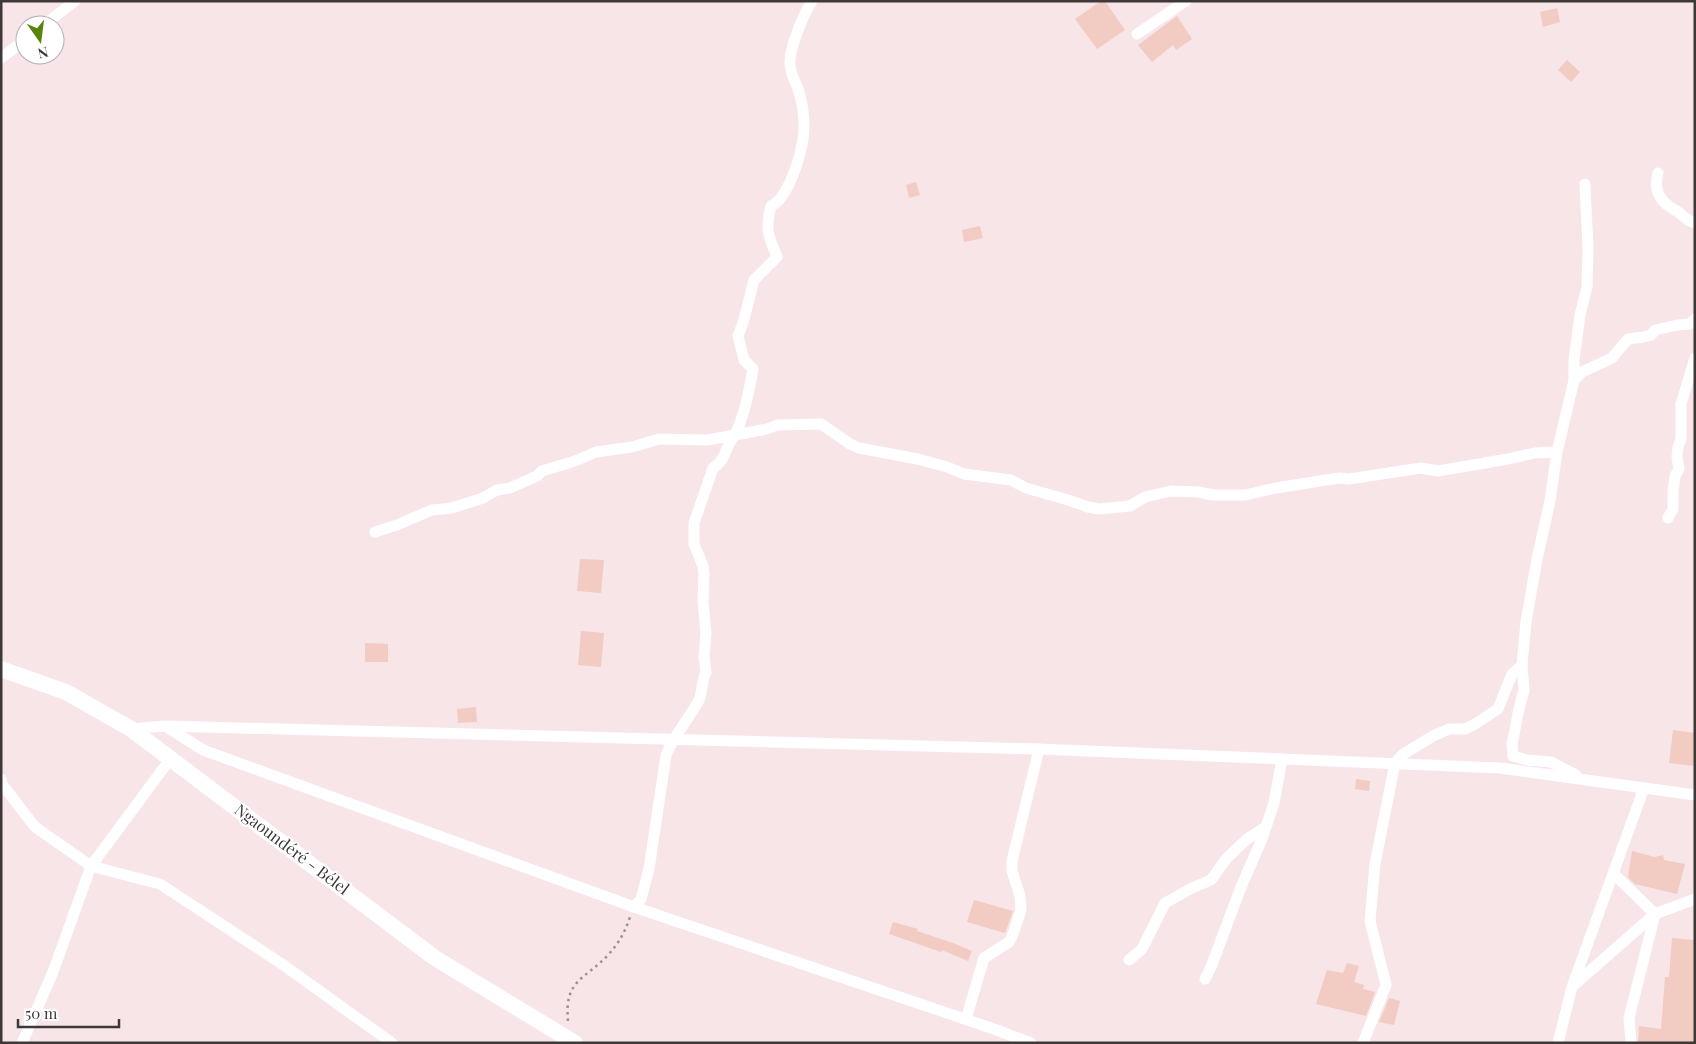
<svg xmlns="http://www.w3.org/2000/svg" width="1696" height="1044" font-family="'Playfair Display',serif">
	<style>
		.building { fill: #f2cbc3 }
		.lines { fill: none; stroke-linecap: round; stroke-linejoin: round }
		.path { stroke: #9d9092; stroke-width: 2.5; stroke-dasharray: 2.5 4; stroke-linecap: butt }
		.minor { stroke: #fff; stroke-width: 11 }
		.secondary { stroke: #fff; stroke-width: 16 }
		.labels { text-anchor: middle; stroke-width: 4.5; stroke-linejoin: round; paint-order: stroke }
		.street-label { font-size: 16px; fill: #3f3839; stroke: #fff }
	</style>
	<rect width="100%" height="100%" fill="#f7e5e8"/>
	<g class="building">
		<path d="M 1101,1 L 1105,1 L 1125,30 L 1097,49 L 1075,19 Z"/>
		<path d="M 1557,8 L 1560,22 L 1543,27 L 1540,12 Z"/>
		<path d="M 1177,16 L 1192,39 L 1176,50 L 1173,45 L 1152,62 L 1138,45 Z"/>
		<path d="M 1567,60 L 1580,72 L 1571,82 L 1558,70 Z"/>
		<path d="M 916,182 L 920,195 L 909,198 L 906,185 Z"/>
		<path d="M 980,226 L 983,238 L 964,242 L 962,230 Z"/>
		<path d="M 580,559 L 604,560 L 601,593 L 577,591 Z"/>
		<path d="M 581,631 L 604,633 L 601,667 L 578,665 Z"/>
		<path d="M 365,643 L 388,644 L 388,662 L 365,662 Z"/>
		<path d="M 476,707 L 477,722 L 458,723 L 457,709 Z"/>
		<path d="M 1673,730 L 1695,733 L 1695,766 L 1669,763 Z"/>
		<path d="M 1356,779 L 1370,781 L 1369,791 L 1355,789 Z"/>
		<path d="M 1632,851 L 1655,857 L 1663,855 L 1664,860 L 1685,864 L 1677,894 L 1635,884 L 1628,877 Z"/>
		<path d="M 974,900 L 1013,911 L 1005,933 L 967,922 Z"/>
		<path d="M 893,922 L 918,929 L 917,931 L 953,943 L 972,951 L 968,961 L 942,950 L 941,952 L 889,934 Z"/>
		<path d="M 1672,938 L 1695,940 L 1695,1043 L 1638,1043 L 1639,1026 L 1661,1029 L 1665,977 L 1669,977 Z"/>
		<path d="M 1347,963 L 1359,966 L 1354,982 L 1364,985 L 1363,989 L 1375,992 L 1366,1016 L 1316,1004 L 1327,970 L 1343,973 Z"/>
		<path d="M 1389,998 L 1400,1001 L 1394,1025 L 1379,1022 Z"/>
	</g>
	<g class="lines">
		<path class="path" d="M 568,1021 C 564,979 585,980 608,955 C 619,943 625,932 630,917"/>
		<g class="minor">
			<path d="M 44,25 L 75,1"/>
			<path d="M 1137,34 L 1186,1"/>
			<path d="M 1,58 L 25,40"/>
			<path d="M 1658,173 C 1653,190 1660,202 1675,210 C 1683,214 1684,220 1695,223"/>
			<path d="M 1574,380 L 1582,372 L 1612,358 L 1628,339 L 1644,337 L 1651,335 L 1655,330 L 1678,325 L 1690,324 L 1695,319"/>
			<path d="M 1557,452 L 1550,501 L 1537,559 L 1526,622 L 1522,665 L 1524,690 L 1519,709 L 1512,744 L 1513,756 L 1527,760 L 1551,762 L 1576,775"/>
			<path d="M 1668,518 L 1673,509 L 1673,491 L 1675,476 L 1679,469 L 1677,457 L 1678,447 L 1681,439 L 1681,404 L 1695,358"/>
			<path d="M 375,532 L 397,525 L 432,510 L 452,508 L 483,498 L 497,490 L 510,488 L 537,476 L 542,471 L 575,461 L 596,452 L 632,447 L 659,439 L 707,440 L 735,435 C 745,413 749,392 753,369 L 744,360 L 738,336 L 743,323 L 754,280 L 777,257 C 768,235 765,229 771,206 C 774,204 778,202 780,199 C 793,182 804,148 804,126 C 804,116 802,102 799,92 C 796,82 790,74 790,63 C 789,49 804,13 812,1"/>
			<path d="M 167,727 L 203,750 L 634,907 L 994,1029 L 1031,1043"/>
			<path d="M 131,729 L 165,726 L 1039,749 L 1500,768 L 1695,795"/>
			<path d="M 1,779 L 2,784 L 35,827 L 91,866 L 160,884 L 282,964 L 392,1043"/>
			<path d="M 1613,873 L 1655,914 L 1629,1018 L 1631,1043"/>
			<path d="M 634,907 L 641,899 L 649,869 L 666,755 C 674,735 689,719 699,700 C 703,691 701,681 706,673 L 704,656 L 706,634 L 703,601 L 704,574 L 703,566 L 694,544 L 694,523 L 713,468 C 727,460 724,447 735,435 L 767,429 L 777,425 L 821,424 L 850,444 L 859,448 L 918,459 L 947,467 L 964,474 L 1011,480 L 1026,488 L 1068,500 L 1088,507 L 1099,509 L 1130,506 L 1145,497 L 1171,491 L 1199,492 L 1213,495 L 1245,495 L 1276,488 L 1339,478 L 1349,479 L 1421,468 L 1438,471 L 1508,459 L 1535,453 L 1557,452 L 1574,380 L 1574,360 L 1580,315 L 1587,287 L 1588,249 L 1585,184"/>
			<path d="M 1129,960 L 1142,949 L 1165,903 L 1192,888 L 1211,880 L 1226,859 L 1247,839 L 1266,827"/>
			<path d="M 1205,979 L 1211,967 L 1241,887 L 1262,839 L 1274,803 L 1282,759"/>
			<path d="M 1574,985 L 1655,914 L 1695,899"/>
			<path d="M 966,1019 L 984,958 L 1009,942 L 1012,937 L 1021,910 L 1020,896 L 1012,871 L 1012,861 L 1039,749"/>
			<path d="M 22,1043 L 53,972 L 91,866 L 171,758"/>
			<path d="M 1363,1043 L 1386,985 L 1370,921 L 1375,864 L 1395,763 L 1402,755 L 1433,736 L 1449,729 L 1465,729 L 1475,724 L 1498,709 L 1512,674 L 1522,665"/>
			<path d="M 1558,1043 L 1572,987 L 1644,788"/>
		</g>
		<path class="secondary" d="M 1,669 L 66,692 L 131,729 L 435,958 L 575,1043"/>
	</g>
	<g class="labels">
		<g class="street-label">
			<text transform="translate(292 849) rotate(37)" y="6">Ngaoundéré - Bélel</text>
		</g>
	</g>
	<rect width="1696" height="1044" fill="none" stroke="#3f3839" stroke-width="5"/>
	<g transform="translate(40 40) rotate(166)"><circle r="24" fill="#ffffff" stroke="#b2afb0"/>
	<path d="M0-4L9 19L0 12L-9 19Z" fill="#5a8309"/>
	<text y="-8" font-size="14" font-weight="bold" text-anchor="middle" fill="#3f3839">N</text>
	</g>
	<path d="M18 1019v8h101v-8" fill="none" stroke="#3f3839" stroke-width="2.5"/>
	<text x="25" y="1019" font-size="15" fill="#3f3839" stroke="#ffffff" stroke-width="4" paint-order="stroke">50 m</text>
</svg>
